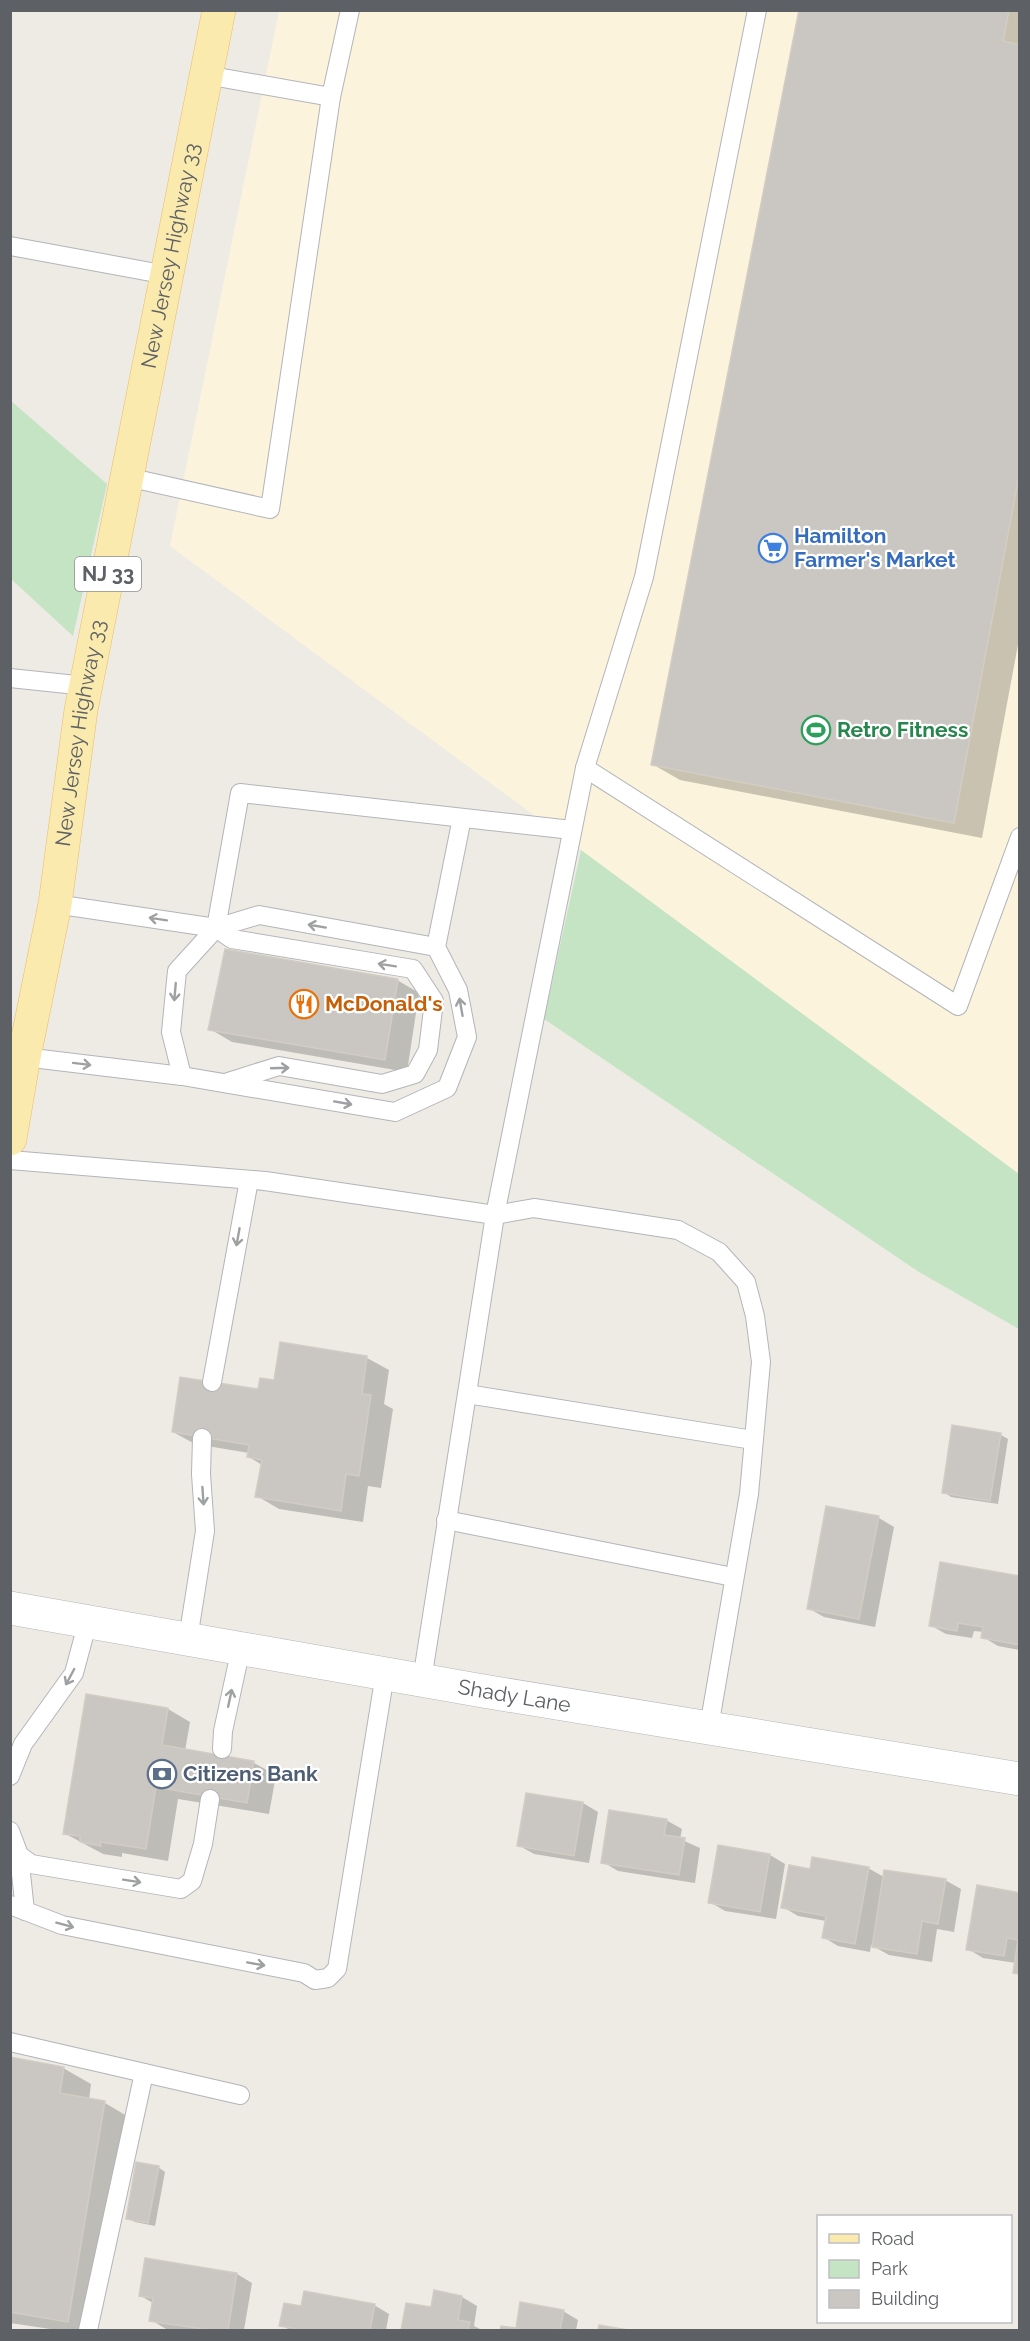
<svg xmlns="http://www.w3.org/2000/svg" width="1030" height="2341" font-family="Raleway,sans-serif">
	<style>
		.commercial { fill: #fcf3dc }
		.green { fill: #c4e4c3 }
		.shadow { fill: #0003 }
		.building { fill: #cac6c2; stroke: #d2cdc3; stroke-width: 1.5 }
		.lines { fill: none; stroke-linecap: round; stroke-linejoin: round }
		.service-casing { stroke: #b2b5b9; stroke-width: 20 }
		.minor-casing { stroke: #b2b5b9; stroke-width: 34 }
		.primary-casing { stroke: #e9bc63; stroke-width: 34 }
		.service { stroke: #fff; stroke-width: 18 }
		.minor { stroke: #fff; stroke-width: 33 }
		.primary { stroke: #faeaae; stroke-width: 33 }
		.oneway { stroke: #9ea0a2 }
		.labels { text-anchor: middle; stroke-width: 4.5; stroke-linejoin: round; paint-order: stroke }
		.shield { fill: #fff; stroke: #8e9092; stroke-width: 1.5 }
		.shield-label { font-size: 20px; font-weight: bold; fill: #5d6064 }
		.street-label { font-size: 21px; fill: #5d6064; stroke: #fff }
		.shop-label { font-size: 21px; font-weight: bold; fill: #366cbe; stroke: #fff; text-anchor: start }
		.leisure-label { font-size: 21px; font-weight: bold; fill: #27864d; stroke: #fff; text-anchor: start }
		.food-label { font-size: 21px; font-weight: bold; fill: #c56008; stroke: #fff; text-anchor: start }
		.service-label { font-size: 21px; font-weight: bold; fill: #4e5e75; stroke: #fff; text-anchor: start }
	</style>
	<rect width="100%" height="100%" fill="#eeebe5"/>
	<path class="commercial" d="M 279,11 L 1019,11 L 1019,1174 L 170,546 Z"/>
	<g class="green">
		<path d="M 11,401 L 107,484 L 73,636 L 11,579 Z"/>
		<path d="M 581,850 L 1019,1174 L 1019,1329 L 919,1272 L 544,1019 Z"/>
	</g>
	<g class="shadow">
		<path d="M 800,10 L 1020,10 L 1020,634 L 982,838 L 680,780 L 652,764 Z"/>
		<path d="M 397,980 L 419,993 L 407,1072 L 232,1042 L 210,1029 Z"/>
		<path d="M 281,1343 L 367,1358 L 389,1370 L 384,1404 L 393,1409 L 381,1488 L 368,1486 L 363,1522 L 279,1509 L 257,1496 L 262,1465 L 249,1457 L 249,1453 L 195,1444 L 173,1432 L 275,1382 Z"/>
		<path d="M 954,1427 L 1001,1435 L 1008,1439 L 998,1504 L 951,1497 L 944,1492 Z"/>
		<path d="M 879,1518 L 894,1527 L 875,1627 L 824,1617 L 808,1608 Z"/>
		<path d="M 1020,1578 L 1020,1650 L 998,1646 L 983,1637 L 984,1632 L 974,1631 L 972,1638 L 946,1634 L 930,1625 Z"/>
		<path d="M 168,1709 L 190,1722 L 185,1751 L 254,1763 L 276,1775 L 269,1814 L 178,1799 L 168,1861 L 122,1853 L 122,1857 L 103,1854 L 64,1833 Z"/>
		<path d="M 583,1803 L 598,1812 L 589,1863 L 534,1854 L 518,1845 Z"/>
		<path d="M 666,1820 L 682,1829 L 680,1839 L 700,1848 L 695,1883 L 618,1871 L 603,1862 Z"/>
		<path d="M 770,1855 L 785,1864 L 776,1919 L 725,1911 L 710,1902 Z"/>
		<path d="M 868,1868 L 884,1877 L 945,1880 L 961,1889 L 954,1932 L 937,1929 L 932,1962 L 889,1955 L 871,1945 L 870,1952 L 838,1946 L 823,1937 L 826,1921 L 798,1916 L 783,1907 L 812,1871 Z"/>
		<path d="M 1020,1894 L 1020,1975 L 1015,1972 L 1016,1963 L 983,1958 L 968,1949 Z"/>
		<path d="M 10,2059 L 63,2068 L 91,2084 L 89,2100 L 105,2103 L 132,2119 L 97,2330 L 57,2330 L 10,2323 Z"/>
		<path d="M 158,2167 L 165,2172 L 155,2226 L 135,2222 L 127,2218 Z"/>
		<path d="M 237,2274 L 252,2283 L 244,2330 L 166,2329 L 151,2320 L 153,2303 L 141,2296 Z"/>
		<path d="M 435,2292 L 462,2297 L 477,2306 L 474,2326 L 482,2330 L 402,2330 L 407,2305 L 432,2309 Z"/>
		<path d="M 521,2304 L 563,2311 L 578,2320 L 576,2330 L 502,2330 L 502,2328 L 517,2330 Z"/>
		<path d="M 374,2305 L 389,2314 L 386,2330 L 290,2330 L 281,2325 L 303,2308 Z"/>
	</g>
	<g class="building">
		<path d="M 799,10 L 1009,10 L 1003,41 L 1020,45 L 1020,470 L 954,823 L 651,765 Z"/>
		<path d="M 225,949 L 398,979 L 385,1060 L 208,1030 Z"/>
		<path d="M 280,1342 L 367,1356 L 362,1394 L 371,1395 L 359,1476 L 346,1474 L 341,1511 L 255,1497 L 262,1460 L 247,1457 L 249,1445 L 172,1432 L 180,1377 L 258,1389 L 260,1378 L 274,1380 Z"/>
		<path d="M 952,1425 L 1001,1433 L 990,1501 L 942,1493 Z"/>
		<path d="M 826,1506 L 879,1516 L 859,1619 L 807,1609 Z"/>
		<path d="M 940,1562 L 1020,1576 L 1020,1645 L 981,1638 L 983,1627 L 958,1623 L 957,1631 L 929,1626 Z"/>
		<path d="M 86,1694 L 168,1708 L 162,1745 L 254,1761 L 247,1803 L 156,1787 L 146,1849 L 100,1842 L 101,1846 L 80,1842 L 80,1836 L 63,1834 Z"/>
		<path d="M 526,1793 L 583,1802 L 574,1856 L 517,1846 Z"/>
		<path d="M 609,1810 L 667,1819 L 664,1835 L 685,1838 L 679,1875 L 601,1863 Z"/>
		<path d="M 718,1845 L 770,1854 L 760,1912 L 708,1903 Z"/>
		<path d="M 812,1857 L 869,1867 L 855,1944 L 822,1938 L 826,1916 L 781,1908 L 789,1865 L 810,1869 Z"/>
		<path d="M 884,1870 L 946,1879 L 938,1924 L 922,1921 L 917,1954 L 872,1947 Z"/>
		<path d="M 977,1885 L 1020,1893 L 1020,1974 L 1013,1973 L 1018,1940 L 1007,1938 L 1004,1956 L 966,1950 Z"/>
		<path d="M 10,2057 L 64,2067 L 60,2093 L 105,2101 L 68,2322 L 10,2312 Z"/>
		<path d="M 136,2162 L 159,2166 L 148,2223 L 126,2219 Z"/>
		<path d="M 145,2258 L 237,2273 L 228,2330 L 210,2330 L 149,2321 L 153,2298 L 139,2296 Z"/>
		<path d="M 434,2290 L 462,2296 L 458,2320 L 470,2322 L 468,2330 L 401,2330 L 406,2303 L 431,2307 Z"/>
		<path d="M 304,2291 L 375,2304 L 370,2330 L 292,2330 L 293,2328 L 279,2326 L 284,2303 L 301,2306 Z"/>
		<path d="M 520,2302 L 564,2310 L 560,2330 L 500,2330 L 501,2326 L 516,2328 Z"/>
		<path d="M 599,2325 L 628,2330 L 598,2330 Z"/>
	</g>
	<g class="lines">
		<g class="service-casing">
			<g id="service">
				<path d="M 206,75 L 331,97"/>
				<path d="M 10,246 L 167,275"/>
				<path d="M 127,477 L 270,509 L 331,97 L 350,10"/>
				<path d="M 10,678 L 86,686"/>
				<path d="M 585,768 L 958,1006 L 1020,837"/>
				<path d="M 55,904 L 216,928 L 259,915 L 436,947"/>
				<path d="M 216,928 L 232,939 L 413,969 L 434,1001 L 428,1050 L 415,1074 L 382,1084 L 279,1066 L 228,1082"/>
				<path d="M 24,1057 L 182,1076 L 395,1112 L 447,1088 L 467,1037 L 458,990 L 436,947 L 462,818"/>
				<path d="M 182,1076 L 171,1032 L 177,971 L 216,928 L 240,793 L 572,830"/>
				<path d="M 10,1160 L 265,1181 L 495,1215 L 422,1680"/>
				<path d="M 212,1382 L 249,1180"/>
				<path d="M 467,1394 L 753,1440"/>
				<path d="M 446,1520 L 733,1577"/>
				<path d="M 188,1639 L 205,1531 L 201,1474 L 202,1438"/>
				<path d="M 709,1727 L 749,1494 L 761,1362 L 755,1316 L 746,1282 L 719,1252 L 678,1230 L 534,1208 L 495,1215 L 585,768 L 644,577 L 757,10"/>
				<path d="M 222,1749 L 223,1731 L 241,1648"/>
				<path d="M 10,1776 L 23,1744 L 74,1673 L 88,1621"/>
				<path d="M 10,1831 L 19,1855 L 31,1864 L 181,1889 L 192,1881 L 203,1844 L 210,1799"/>
				<path d="M 19,1855 L 25,1911"/>
				<path d="M 10,1905 L 62,1925 L 304,1973 L 315,1980 L 328,1978 L 337,1969 L 385,1674"/>
				<path d="M 10,2042 L 240,2095"/>
				<path d="M 88,2330 L 144,2073"/>
			</g>
		</g>
		<g class="minor-casing">
			<g id="minor">
				<path id="s1" d="M 10,1608 L 483,1691 L 1020,1779"/>
			</g>
		</g>
		<g class="primary-casing">
			<g id="primary">
				<path id="s2" d="M 10,1139 L 24,1057 L 55,904 L 81,710 L 219,10"/>
			</g>
		</g>
		<use href="#service" class="service"/>
		<use href="#minor" class="minor"/>
		<use href="#primary" class="primary"/>
	</g>
	<defs><path id="oneway-shaft" d="M-6 0H5M1.5-3L5.5 0L1.5 3" fill="none" stroke-width="1.6" stroke-linecap="round" stroke-linejoin="round" transform="scale(1.5)"/></defs>
	<g class="oneway">
		<use href="#oneway-shaft" transform="translate(158 919) rotate(-171)"/>
		<use href="#oneway-shaft" transform="translate(317 926) rotate(-170)"/>
		<use href="#oneway-shaft" transform="translate(387 965) rotate(-171)"/>
		<use href="#oneway-shaft" transform="translate(175 992) rotate(95)"/>
		<use href="#oneway-shaft" transform="translate(461 1007) rotate(-100)"/>
		<use href="#oneway-shaft" transform="translate(82 1064) rotate(7)"/>
		<use href="#oneway-shaft" transform="translate(280 1068) rotate(-2)"/>
		<use href="#oneway-shaft" transform="translate(343 1103) rotate(10)"/>
		<use href="#oneway-shaft" transform="translate(238 1237) rotate(100)"/>
		<use href="#oneway-shaft" transform="translate(203 1496) rotate(86)"/>
		<use href="#oneway-shaft" transform="translate(70 1677) rotate(118)"/>
		<use href="#oneway-shaft" transform="translate(230 1698) rotate(-78)"/>
		<use href="#oneway-shaft" transform="translate(132 1881) rotate(9)"/>
		<use href="#oneway-shaft" transform="translate(65 1925) rotate(15)"/>
		<use href="#oneway-shaft" transform="translate(256 1964) rotate(10)"/>
	</g>
	<defs>
		<g id="supermarket-ring" transform="scale(1.5)"><circle r="9.5" fill="#fff" stroke="#3f7fe0" stroke-width="1.5"/><path d="M-6-5.5h2.5l.6 2H6L4.5 2H-2.5L-4.4-4H-6ZM-1.5 3.2a1.3 1.3 0 1 0 .1 0ZM3 3.2a1.3 1.3 0 1 0 .1 0Z" fill="#3f7fe0"/></g>
		<g id="stadium-ring" transform="scale(1.5)"><circle r="9.5" fill="#fff" stroke="#2e9e5b" stroke-width="1.5"/><path d="M0-5a6.5 5 0 1 0 0 10a6.5 5 0 1 0 0-10ZM-3.5-1.8h7v3.6h-7Z" fill="#2e9e5b"/></g>
		<g id="restaurant-ring" transform="scale(1.5)"><circle r="9.5" fill="#fff" stroke="#e8710a" stroke-width="1.5"/><path d="M-5-6h1v4h1v-4h1v4h1v-4h1v5L-1.5 .5V6h-2V.5L-5-1ZM5-6V6H3V1.5H1.5Q1.5-4 5-6Z" fill="#e8710a"/></g>
		<g id="bank-ring" transform="scale(1.5)"><circle r="9.5" fill="#fff" stroke="#5c6f8a" stroke-width="1.5"/><path d="M-6-4H6V4H-6ZM0-2.3a2.3 2.3 0 1 0 0 4.6a2.3 2.3 0 1 0 0-4.6Z" fill="#5c6f8a"/></g>
	</defs>
	<g fill-rule="evenodd">
		<use href="#supermarket-ring" x="773" y="548"/>
		<use href="#stadium-ring" x="816" y="730"/>
		<use href="#restaurant-ring" x="304" y="1004"/>
		<use href="#bank-ring" x="162" y="1774"/>
	</g>
	<g class="labels">
		<rect class="shield" x="75" y="557" width="66" height="34" rx="4.5"/>
		<g class="shield-label">
			<text x="108" y="581">NJ 33</text>
		</g>
		<g class="street-label">
			<text dy="7" stroke="none"><textPath href="#s2" startOffset="898">New Jersey Highway 33</textPath></text>
			<text dy="7" stroke="none"><textPath href="#s2" startOffset="412">New Jersey Highway 33</textPath></text>
			<text dy="7" stroke="none"><textPath href="#s1" startOffset="512">Shady Lane</textPath></text>
		</g>
		<g class="shop-label">
			<text x="794" y="543">Hamilton<tspan x="794" dy="24">Farmer's Market</tspan></text>
		</g>
		<g class="leisure-label">
			<text x="837" y="737">Retro Fitness</text>
		</g>
		<g class="food-label">
			<text x="325" y="1011">McDonald's</text>
		</g>
		<g class="service-label">
			<text x="183" y="1781">Citizens Bank</text>
		</g>
	</g>
	<rect width="1030" height="2341" fill="none" stroke="#5d6064" stroke-width="24"/>
	<rect x="817" y="2215" width="195" height="108" fill="#ffffff" stroke="#bebfc1" stroke-width="1.5"/>
	<rect x="829" y="2234" width="30" height="9" fill="#faeaae" stroke="#bebfc1" stroke-width="1.5"/>
	<text x="871" y="2245" font-size="18" fill="#5d6064">Road</text>
	<rect x="829" y="2260" width="30" height="18" fill="#c4e4c3" stroke="#bebfc1" stroke-width="1.5"/>
	<text x="871" y="2275" font-size="18" fill="#5d6064">Park</text>
	<rect x="829" y="2290" width="30" height="18" fill="#cac6c2" stroke="#bebfc1" stroke-width="1.5"/>
	<text x="871" y="2305" font-size="18" fill="#5d6064">Building</text>
</svg>
